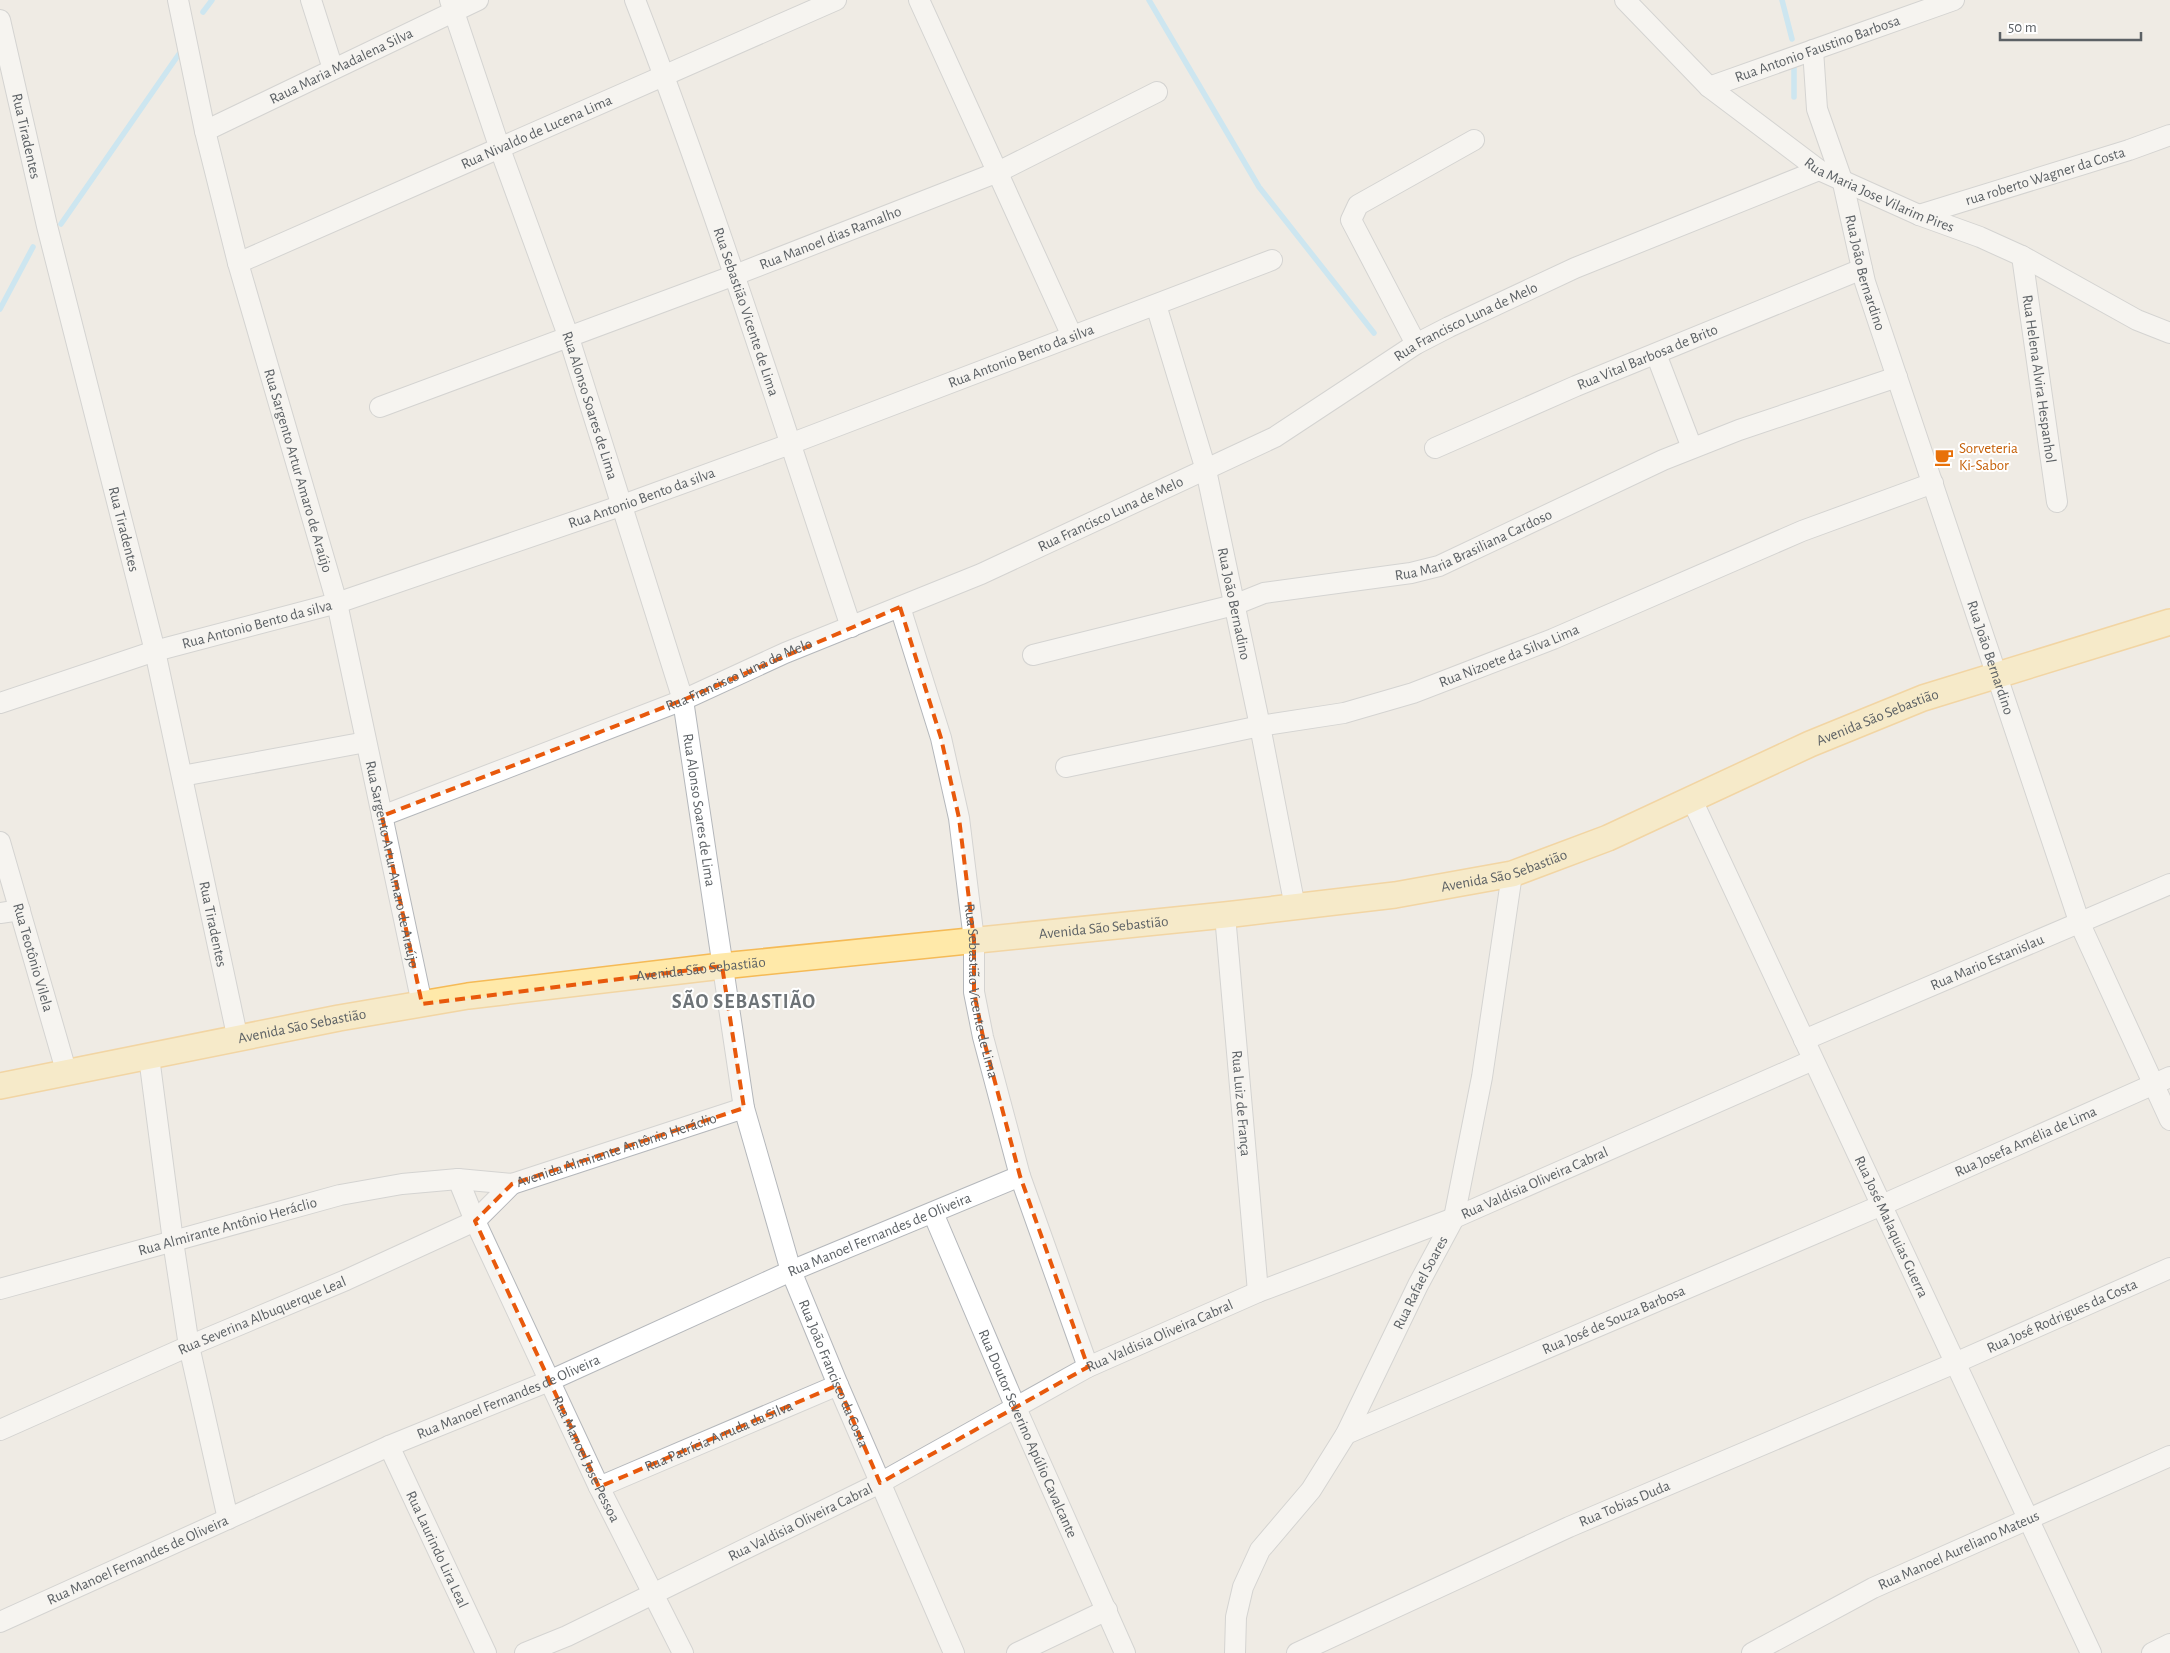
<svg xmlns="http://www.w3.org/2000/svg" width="2170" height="1653" font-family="'Alegreya Sans',sans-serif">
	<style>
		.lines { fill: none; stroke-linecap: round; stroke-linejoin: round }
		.stream { stroke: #a4e0ff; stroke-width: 5.5 }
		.minor-casing { stroke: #b4b7bb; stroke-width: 22 }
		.major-casing { stroke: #f5ba56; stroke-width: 28 }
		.minor { stroke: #fff; stroke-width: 20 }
		.major { stroke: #ffe9a9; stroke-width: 25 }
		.marked { fill: none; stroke: #e8590c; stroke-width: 4; stroke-dasharray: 10 6; stroke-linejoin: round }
		.labels { text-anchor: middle; stroke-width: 4; stroke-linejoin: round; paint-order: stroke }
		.street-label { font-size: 15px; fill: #5c6165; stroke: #fff }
		.food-label { font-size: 15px; fill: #c56008; stroke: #fff; text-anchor: start }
		.district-label { font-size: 20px; font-weight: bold; letter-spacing: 1px; fill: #6d7377; stroke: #fff }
	</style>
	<rect width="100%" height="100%" fill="#efebe4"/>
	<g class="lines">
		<g class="stream">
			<path d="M 1149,0 L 1259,187 L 1374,333"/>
			<path d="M 1782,0 L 1792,39"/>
			<path d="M 203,12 L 212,0"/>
			<path d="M 1794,62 L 1794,97"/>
			<path d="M 61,224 L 179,54"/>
			<path d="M 0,309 L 33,247"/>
		</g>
		<g class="minor-casing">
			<g id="minor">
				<path id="s1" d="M 178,0 L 205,131 L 238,263 L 337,603 L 422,1004"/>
				<path d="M 311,0 L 333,69"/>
				<path id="s2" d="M 450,0 L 500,149 L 569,338 L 683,700 L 744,1108 L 791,1271 L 838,1385 L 954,1653"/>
				<path id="s3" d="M 635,0 C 715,206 781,417 851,627"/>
				<path d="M 919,0 L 1072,336"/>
				<path id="s4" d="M 1625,0 L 1709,87 L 1819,170 L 1919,215 L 1980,237 L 2022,256 L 2137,320 L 2170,333"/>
				<path id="s5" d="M 0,20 L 47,226 L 155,651 L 238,1040"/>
				<path id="s6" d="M 1813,50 L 1817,109 L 1843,183 L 1865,282 L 2080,924 L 2170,1120"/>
				<path id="s7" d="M 1709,87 L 1954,0"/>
				<path id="s8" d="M 205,131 L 478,0"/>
				<path id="s9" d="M 1919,215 L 2129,150 L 2170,135"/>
				<path id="s10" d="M 2022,256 L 2057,502"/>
				<path id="s11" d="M 238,263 L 836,0"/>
				<path id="s12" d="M 1156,305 L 1206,470 L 1260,726 L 1295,907"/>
				<path d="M 1416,344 L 1351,220 L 1358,205 L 1474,140"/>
				<path d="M 1656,354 L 1692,448"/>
				<path id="s13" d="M 380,407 L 735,275 L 998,172 L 1157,92"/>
				<path id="s14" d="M 1435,448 L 1576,386 L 1862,269"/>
				<path id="s15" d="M 900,607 L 941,738 L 959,818 L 974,940 L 974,992 L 983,1037 L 1020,1176 L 1088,1367"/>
				<path id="s16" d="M 1033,655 L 1234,605 L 1264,593 L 1411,573 L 1439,566 L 1663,460 L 1739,430 L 1897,377"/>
				<path id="s17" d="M 0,703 L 155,651 L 337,603 L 623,505 L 790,444 L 1272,260"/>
				<path id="s18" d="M 1066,767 L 1260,726 L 1344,713 L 1413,693 L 1553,639 L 1802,531 L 1933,483"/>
				<path d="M 182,776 L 366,742"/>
				<path id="s19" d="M 1692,800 L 2091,1653"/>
				<path id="s20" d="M 382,816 L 683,700 L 785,653 L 981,574 L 1275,437 L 1416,344 L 1449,327 L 1575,268 L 1819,170"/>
				<path id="s21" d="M 0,842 L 67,1074"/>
				<path d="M 0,913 L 20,910"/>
				<path id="s22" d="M 1225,915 L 1258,1292"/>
				<path id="s23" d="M 1804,1040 L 2170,884"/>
				<path d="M 149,1057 L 173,1241 L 189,1346 L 228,1519"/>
				<path id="s24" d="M 458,1179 L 475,1221 L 599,1487 L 683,1653"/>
				<path id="s25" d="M 933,1213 L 1016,1408 L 1125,1653"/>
				<path id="s26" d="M 0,1289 L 340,1195 L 402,1184 L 458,1179 L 512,1184 L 744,1108"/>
				<path id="s27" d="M 0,1430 L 189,1346 L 346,1280 L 475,1221 L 512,1184"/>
				<path id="s28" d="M 1346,1434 L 1882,1205 L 2170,1077"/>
				<path id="s29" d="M 389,1446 L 486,1653"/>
				<path id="s30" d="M 599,1487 L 838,1385"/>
				<path id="s31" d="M 0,1622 L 389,1446 L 549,1381 L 791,1271 L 1020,1176"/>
				<path id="s32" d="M 525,1653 L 567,1636 L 880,1483 L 1088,1367 L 1258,1292 L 1454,1218 L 1813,1060"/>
				<path d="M 1017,1653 L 1107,1610"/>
				<path id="s33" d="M 1235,1653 L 1236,1617 L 1243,1587 L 1260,1550 L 1311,1490 L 1346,1434 L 1418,1285 L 1454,1218 L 1482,1077 L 1512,874"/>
				<path id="s34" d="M 1297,1653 L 1569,1527 L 1955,1363 L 2170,1268"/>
				<path id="s35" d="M 1752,1653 L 1873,1588 L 2170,1456"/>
				<path d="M 2152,1653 L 2170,1644"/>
			</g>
		</g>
		<g class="major-casing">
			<g id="major">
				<path id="s36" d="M 0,1086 L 339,1018 L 468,996 L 722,966 L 1225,915 L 1395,895 L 1512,874 L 1608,838 L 1810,744 L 1923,698 L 2170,622"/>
			</g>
		</g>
		<use href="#minor" class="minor"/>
		<use href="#major" class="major"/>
	</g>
	<path d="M0 0H2170V1653H0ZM 900,607 L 941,738 L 959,818 L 974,940 L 974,992 L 983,1037 L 1020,1176 L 1088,1367 L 880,1483 L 838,1385 L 599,1487 L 475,1221 L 512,1184 L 744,1108 L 722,966 L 422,1004 L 382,816 L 683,700 Z" fill="#efebe4" fill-opacity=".55" fill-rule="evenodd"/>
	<path class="marked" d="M 900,607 L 941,738 L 959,818 L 974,940 L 974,992 L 983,1037 L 1020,1176 L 1088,1367 L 880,1483 L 838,1385 L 599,1487 L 475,1221 L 512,1184 L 744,1108 L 722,966 L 422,1004 L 382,816 L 683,700 Z"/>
	<defs>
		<g id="cafe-bare" transform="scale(1.5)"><path d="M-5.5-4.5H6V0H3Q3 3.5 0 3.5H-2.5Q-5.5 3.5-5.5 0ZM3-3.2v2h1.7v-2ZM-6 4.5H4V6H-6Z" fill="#e8710a" stroke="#fff" stroke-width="2.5" paint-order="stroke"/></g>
	</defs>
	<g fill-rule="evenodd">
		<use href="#cafe-bare" x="1944" y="457"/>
	</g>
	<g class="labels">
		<g class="street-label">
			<text dy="5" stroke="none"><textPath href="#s7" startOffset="115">Rua Antonio Faustino Barbosa</textPath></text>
			<text dy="5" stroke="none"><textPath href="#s8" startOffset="151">Raua Maria Madalena Silva</textPath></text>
			<text dy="5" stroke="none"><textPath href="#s11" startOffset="326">Rua Nivaldo de Lucena Lima</textPath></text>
			<text dy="5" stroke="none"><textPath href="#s5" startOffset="119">Rua Tiradentes</textPath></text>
			<text dy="5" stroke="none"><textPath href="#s9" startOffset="132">rua roberto Wagner da Costa</textPath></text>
			<text dy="5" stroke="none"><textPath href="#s4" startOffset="324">Rua Maria Jose Vilarim Pires</textPath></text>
			<text dy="5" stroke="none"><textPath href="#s13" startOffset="481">Rua Manoel dias Ramalho</textPath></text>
			<text dy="5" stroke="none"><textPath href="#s6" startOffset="230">Rua João Bernardino</textPath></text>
			<text dy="5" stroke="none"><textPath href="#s3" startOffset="331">Rua Sebastião Vicente de Lima</textPath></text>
			<text dy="5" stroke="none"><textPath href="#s20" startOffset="1194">Rua Francisco Luna de Melo</textPath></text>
			<text dy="5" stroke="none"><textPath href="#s17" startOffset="1079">Rua Antonio Bento da silva</textPath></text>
			<text dy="5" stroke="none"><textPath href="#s14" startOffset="231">Rua Vital Barbosa de Brito</textPath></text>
			<text dy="5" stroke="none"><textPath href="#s10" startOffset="124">Rua Helena Alvira Hespanhol</textPath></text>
			<text dy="5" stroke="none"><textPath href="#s2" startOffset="429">Rua Alonso Soares de Lima</textPath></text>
			<text dy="5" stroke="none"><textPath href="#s1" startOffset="486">Rua Sargento Artur Amaro de Araújo</textPath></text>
			<text dy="5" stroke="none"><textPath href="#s17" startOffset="674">Rua Antonio Bento da silva</textPath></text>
			<text dy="5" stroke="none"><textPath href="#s20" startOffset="789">Rua Francisco Luna de Melo</textPath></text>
			<text dy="5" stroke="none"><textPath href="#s5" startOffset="524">Rua Tiradentes</textPath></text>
			<text dy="5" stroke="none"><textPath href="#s16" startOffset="456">Rua Maria Brasiliana Cardoso</textPath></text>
			<text dy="5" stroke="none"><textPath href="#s12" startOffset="309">Rua João Bernadino</textPath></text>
			<text dy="5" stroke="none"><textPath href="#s17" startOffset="269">Rua Antonio Bento da silva</textPath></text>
			<text dy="5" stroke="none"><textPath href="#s18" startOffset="458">Rua Nizoete da Silva Lima</textPath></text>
			<text dy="5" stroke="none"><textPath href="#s6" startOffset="635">Rua João Bernardino</textPath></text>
			<text dy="5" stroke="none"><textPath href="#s20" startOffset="384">Rua Francisco Luna de Melo</textPath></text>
			<text dy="5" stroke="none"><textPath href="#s36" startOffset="1926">Avenida São Sebastião</textPath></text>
			<text dy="5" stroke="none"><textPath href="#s2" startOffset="849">Rua Alonso Soares de Lima</textPath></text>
			<text dy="5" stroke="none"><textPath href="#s1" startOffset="891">Rua Sargento Artur Amaro de Araújo</textPath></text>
			<text dy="5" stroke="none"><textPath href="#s36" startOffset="1521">Avenida São Sebastião</textPath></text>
			<text dy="5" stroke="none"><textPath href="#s5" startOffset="929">Rua Tiradentes</textPath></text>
			<text dy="5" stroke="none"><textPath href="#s36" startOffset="1116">Avenida São Sebastião</textPath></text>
			<text dy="5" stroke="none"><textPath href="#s21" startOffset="120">Rua Teotônio Vilela</textPath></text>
			<text dy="5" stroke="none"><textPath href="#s23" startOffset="199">Rua Mario Estanislau</textPath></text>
			<text dy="5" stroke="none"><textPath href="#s36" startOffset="711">Avenida São Sebastião</textPath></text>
			<text dy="5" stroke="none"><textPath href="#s15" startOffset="394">Rua Sebastião Vicente de Lima</textPath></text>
			<text dy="5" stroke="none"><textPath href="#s36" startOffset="308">Avenida São Sebastião</textPath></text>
			<text dy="5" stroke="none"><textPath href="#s22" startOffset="189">Rua Luiz de França</textPath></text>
			<text dy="5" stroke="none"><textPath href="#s28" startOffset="740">Rua Josefa Amélia de Lima</textPath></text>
			<text dy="5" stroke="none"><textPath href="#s26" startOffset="636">Avenida Almirante Antônio Heráclio</textPath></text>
			<text dy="5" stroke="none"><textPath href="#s32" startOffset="1115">Rua Valdisia Oliveira Cabral</textPath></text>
			<text dy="5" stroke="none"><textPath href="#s26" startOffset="236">Rua Almirante Antônio Heráclio</textPath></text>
			<text dy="5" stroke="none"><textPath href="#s19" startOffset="471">Rua José Malaquias Guerra</textPath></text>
			<text dy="5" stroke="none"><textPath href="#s31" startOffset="961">Rua Manoel Fernandes de Oliveira</textPath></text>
			<text dy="5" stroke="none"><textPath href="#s33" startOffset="421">Rua Rafael Soares</textPath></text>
			<text dy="5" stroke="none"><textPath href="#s27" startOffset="286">Rua Severina Albuquerque Leal</textPath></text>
			<text dy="5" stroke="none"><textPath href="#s34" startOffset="836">Rua José Rodrigues da Costa</textPath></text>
			<text dy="5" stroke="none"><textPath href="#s28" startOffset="291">Rua José de Souza Barbosa</textPath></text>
			<text dy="5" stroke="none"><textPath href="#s32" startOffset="710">Rua Valdisia Oliveira Cabral</textPath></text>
			<text dy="5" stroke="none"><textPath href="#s2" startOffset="1431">Rua João Francisco da Costa</textPath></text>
			<text dy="5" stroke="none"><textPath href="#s31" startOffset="556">Rua Manoel Fernandes de Oliveira</textPath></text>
			<text dy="5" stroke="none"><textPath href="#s25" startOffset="240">Rua Doutor Severino Apúlio Cavalcante</textPath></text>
			<text dy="5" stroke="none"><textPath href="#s30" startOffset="130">Rua Patrícia Arruda da Silva</textPath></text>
			<text dy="5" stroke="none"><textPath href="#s24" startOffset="308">Rua Manoel José Pessoa</textPath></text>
			<text dy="5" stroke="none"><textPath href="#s34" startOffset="360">Rua Tobias Duda</textPath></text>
			<text dy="5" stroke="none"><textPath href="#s32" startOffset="305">Rua Valdisia Oliveira Cabral</textPath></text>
			<text dy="5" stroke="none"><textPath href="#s29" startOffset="114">Rua Laurindo Lira Leal</textPath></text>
			<text dy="5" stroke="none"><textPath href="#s35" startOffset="231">Rua Manoel Aureliano Mateus</textPath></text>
			<text dy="5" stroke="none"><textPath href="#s31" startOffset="151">Rua Manoel Fernandes de Oliveira</textPath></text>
		</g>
		<g class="food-label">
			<text x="1959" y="453">Sorveteria<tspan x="1959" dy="17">Ki-Sabor</tspan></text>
		</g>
		<g class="district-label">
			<text x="744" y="1008">SÃO SEBASTIÃO</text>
		</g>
	</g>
	<path d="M2000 32v8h141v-8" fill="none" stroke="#5c6165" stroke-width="2.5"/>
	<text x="2008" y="32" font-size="15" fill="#5c6165" stroke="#ffffff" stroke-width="4" paint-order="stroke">50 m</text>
</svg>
